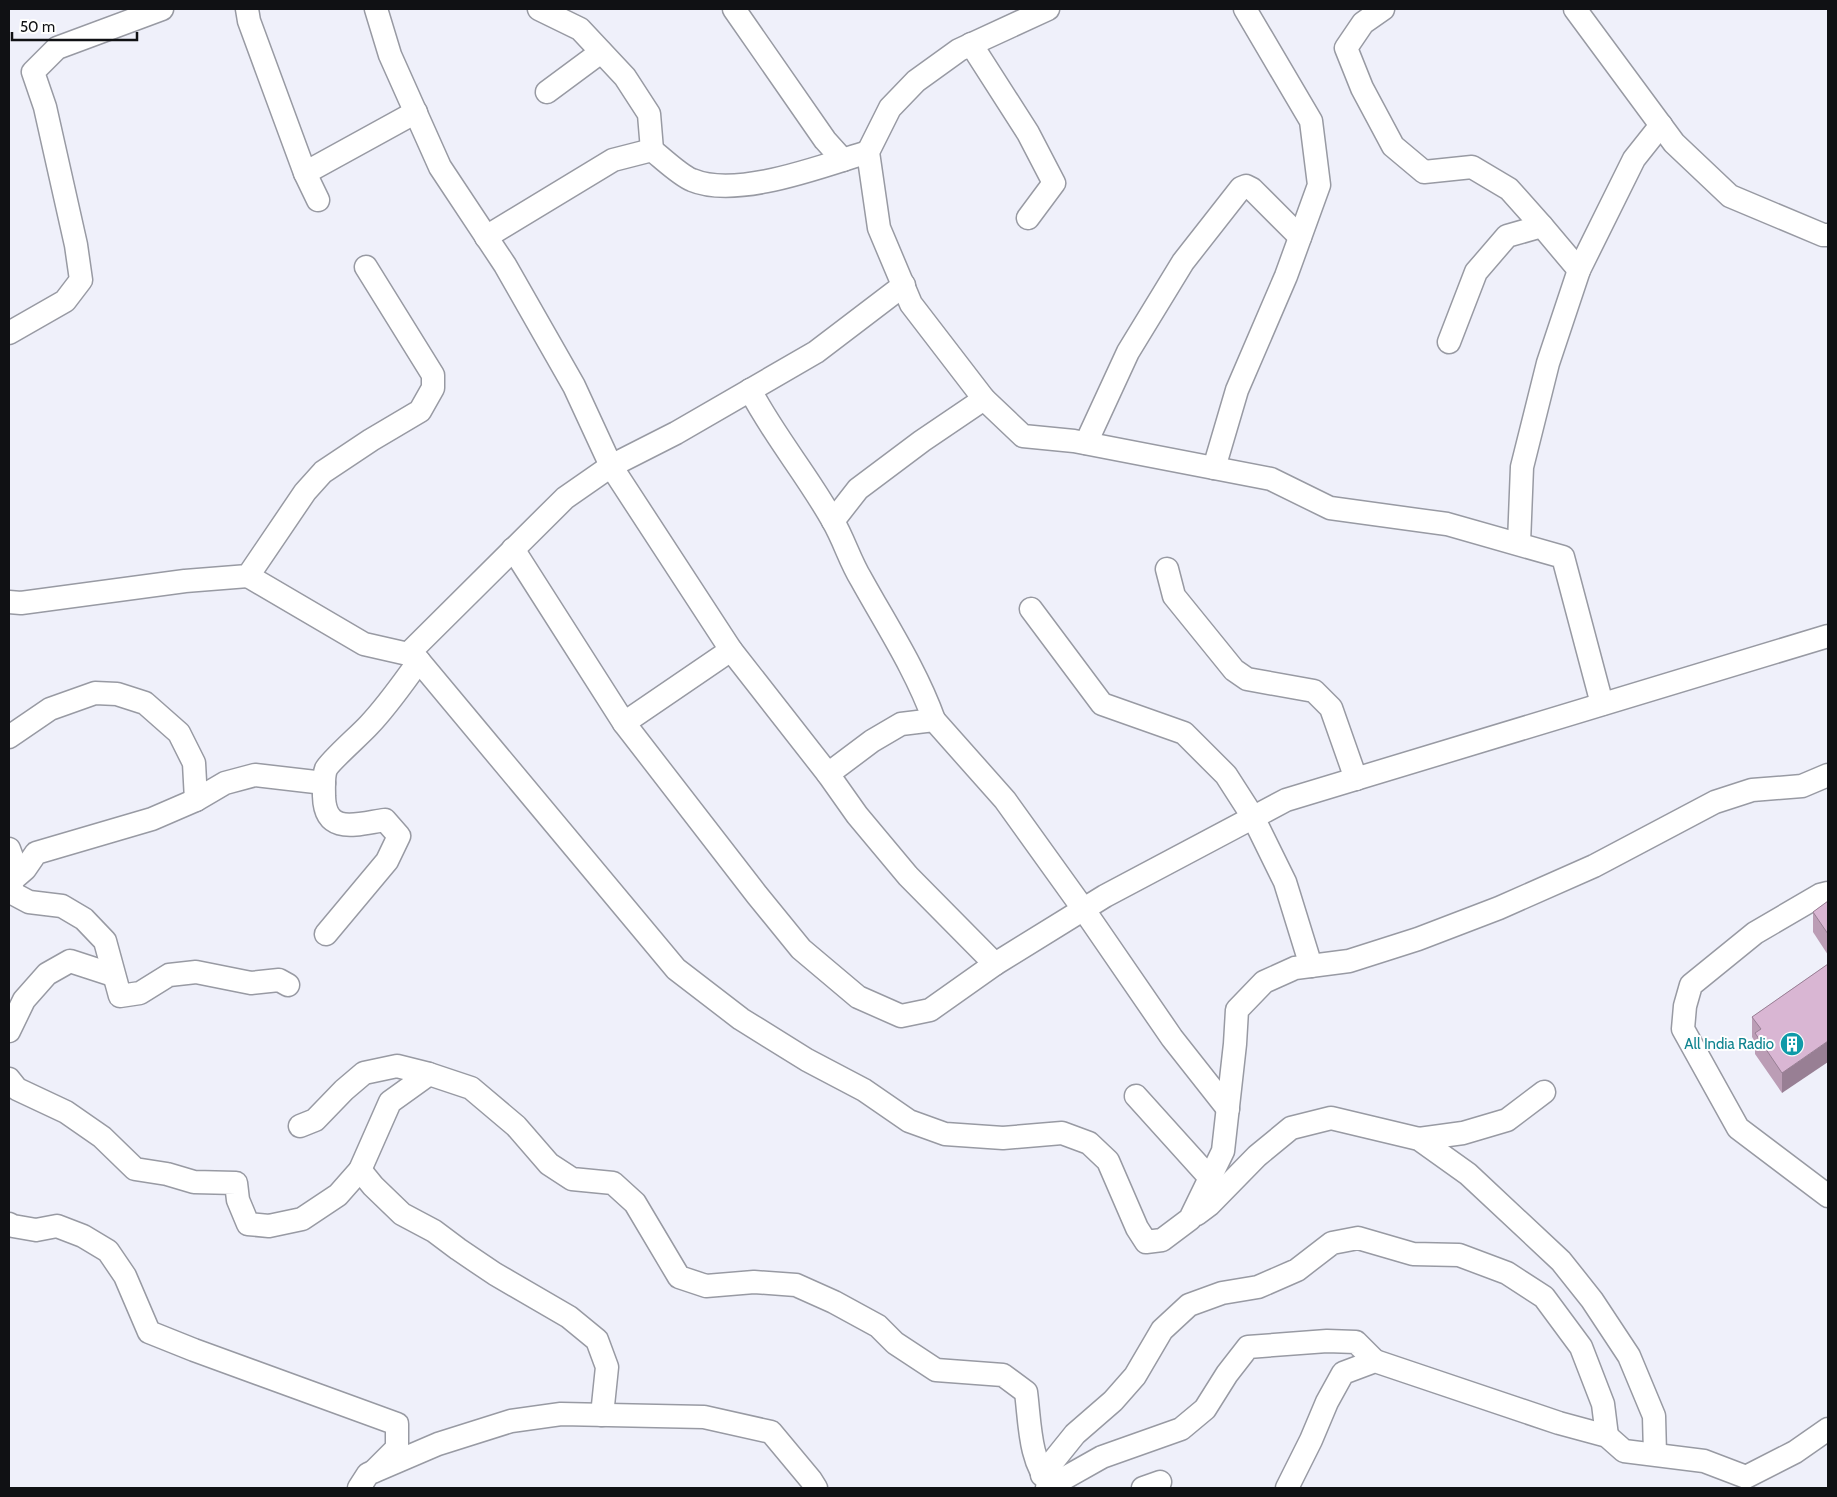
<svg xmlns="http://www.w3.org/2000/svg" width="1837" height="1497" font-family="Cabin,sans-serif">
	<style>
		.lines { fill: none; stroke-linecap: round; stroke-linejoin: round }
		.minor-casing { stroke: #989aa3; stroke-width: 25 }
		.minor { stroke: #fff; stroke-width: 22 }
		.wall { fill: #bb9db5 }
		.shaded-wall { fill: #987f94 }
		.building { fill: #d9b6d3; stroke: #987f94 }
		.labels { text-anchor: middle; stroke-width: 4; stroke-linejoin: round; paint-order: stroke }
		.culture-label { font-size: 15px; fill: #0d838f; stroke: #fefefe; text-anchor: end }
	</style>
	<rect width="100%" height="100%" fill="#eff0fa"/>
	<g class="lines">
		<g class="minor-casing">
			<g id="minor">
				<path d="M 247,9 L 249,21 L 305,173 L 318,200"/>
				<path d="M 376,9 L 390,55 L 440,167 L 505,265 L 574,386 L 611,466 L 731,650 L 828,774 L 857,815 L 908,876 L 995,964 L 1105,896 L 1286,800 L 1828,636"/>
				<path d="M 539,9 L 580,29 L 625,77 L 649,114 L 652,150"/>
				<path d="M 734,9 L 825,140 L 843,160"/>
				<path d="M 1048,9 L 959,50 L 916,81 L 890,108 L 868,152 L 879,228 L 911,304 L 984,399 L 1023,436 L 1074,441 L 1271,479 L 1330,508 L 1447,524 L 1563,557 L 1602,704"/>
				<path d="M 1383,9 L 1363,23 L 1346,48 L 1362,88 L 1393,146 L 1424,172 L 1472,167 L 1509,189 L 1542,226"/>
				<path d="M 1575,9 L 1674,143 L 1730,196 L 1823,235 L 1828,235"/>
				<path d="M 971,44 L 1028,133 L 1054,183 L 1028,218"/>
				<path d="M 547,92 L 601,52"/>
				<path d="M 305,173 L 416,112"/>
				<path d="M 486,237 L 613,160 L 652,150 C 662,158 681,176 692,180 C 737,199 822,166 868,152"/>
				<path d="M 9,333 L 65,301 L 81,280 L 76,245 L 45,107 L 33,72 L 57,48 L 162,9"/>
				<path d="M 1449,342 L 1476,272 L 1507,236 L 1542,226 L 1579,270"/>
				<path d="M 750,390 C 774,436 808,476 833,521 C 844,540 850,561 861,579 C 887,626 916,670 934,720"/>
				<path d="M 1086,443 L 1128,352 L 1183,262 L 1241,188 L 1246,186 L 1252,189 L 1300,237"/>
				<path d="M 1214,468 L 1237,390 L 1286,276 L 1319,185 L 1311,121 L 1245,9"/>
				<path d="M 833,521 L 858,489 L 922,441 L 984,399"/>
				<path d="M 1519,543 L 1522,467 L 1548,363 L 1579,270 L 1634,159 L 1661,125"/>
				<path d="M 513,549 L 624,723 L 757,895 L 801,949 L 858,997 L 901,1016 L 930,1010 L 995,964"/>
				<path d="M 1167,569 L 1174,596 L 1234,670 L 1247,679 L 1314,691 L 1331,708 L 1356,779"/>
				<path d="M 248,576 L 364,644 L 408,654 L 419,661 C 403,683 388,705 369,725 C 361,734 330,761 326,769 C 323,777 324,787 324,796 C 325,836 357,824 385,820 L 399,836 L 387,861 L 326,934"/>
				<path d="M 9,602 L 21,603 L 185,581 L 248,576 L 305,492 L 323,472 L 371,440 L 420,411 L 433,388 L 433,375 L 366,267"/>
				<path d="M 1031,609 L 1102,704 L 1184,733 L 1226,775 L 1253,817 L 1285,882 L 1311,966"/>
				<path d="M 408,654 L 565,498 L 611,466 L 676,433 L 816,352 L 904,285"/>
				<path d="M 419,661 L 676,969 L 741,1019 L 807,1060 L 864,1090 L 909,1121 L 945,1134 L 1003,1138 L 1062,1133 L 1089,1143 L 1108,1161 L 1137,1228 L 1146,1242 L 1162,1240 L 1190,1219 L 1223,1151 L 1235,1044 L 1237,1010 L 1264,982 L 1295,968 L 1349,961 L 1418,939 L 1499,908 L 1594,866 L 1715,802 L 1752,790 L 1802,786 L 1828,775"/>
				<path d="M 624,723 L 731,650"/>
				<path d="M 9,737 L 50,709 L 95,693 L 117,694 L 145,703 L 179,733 L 194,763 L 196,800"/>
				<path d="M 828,774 L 872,741 L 901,724 L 934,720 L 1005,800 L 1084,910 L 1172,1038 L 1228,1109"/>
				<path d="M 9,849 L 16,868 L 10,882 L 14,894 L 29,902 L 62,906 L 84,919 L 105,941 L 120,996 L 140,993 L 169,975 L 196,972 L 251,983 L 279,980 L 288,985"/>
				<path d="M 10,882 L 25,869 L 36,853 L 152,819 L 196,800 L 225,783 L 255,775 L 324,783"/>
				<path d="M 1828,893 L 1820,895 L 1755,933 L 1691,985 L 1685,1006 L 1683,1029 L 1738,1128 L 1828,1196"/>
				<path d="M 9,1031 L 24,1000 L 47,974 L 70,961 L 113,975"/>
				<path d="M 9,1079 L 17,1089 L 66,1112 L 102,1137 L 135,1169 L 167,1174 L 194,1182 L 236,1183 L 238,1200 L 248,1224 L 269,1226 L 302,1219 L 338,1195 L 360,1170 L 390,1102 L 429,1074"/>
				<path d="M 1136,1096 L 1210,1178"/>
				<path d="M 300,1126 L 315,1120 L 344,1090 L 364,1073 L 397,1066 L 429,1074 L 471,1088 L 516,1126 L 549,1164 L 572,1179 L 613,1183 L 635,1203 L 679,1277 L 706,1286 L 754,1282 L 796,1285 L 834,1302 L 878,1326 L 895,1343 L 936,1370 L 1003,1375 L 1026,1392 C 1030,1422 1029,1462 1051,1485"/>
				<path d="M 1419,1139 L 1463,1133 L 1507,1120 L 1544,1092"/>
				<path d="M 360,1170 L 373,1186 L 402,1214 L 434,1231 L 458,1249 L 495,1274 L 569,1317 L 597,1340 L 607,1367 L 602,1415"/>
				<path d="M 1197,1214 L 1209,1205 L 1257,1156 L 1291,1128 L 1331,1118 L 1419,1139 L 1468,1174 L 1561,1261 L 1592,1300 L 1629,1356 L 1654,1416 L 1655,1454"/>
				<path d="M 9,1224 L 13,1226 L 36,1230 L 57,1226 L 83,1236 L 108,1251 L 125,1276 L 149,1332 L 194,1350 L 397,1424 L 397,1448 L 374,1471"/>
				<path d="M 1042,1475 L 1075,1434 L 1113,1401 L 1135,1376 L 1162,1330 L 1189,1305 L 1222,1293 L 1258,1287 L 1297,1270 L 1332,1243 L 1358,1238 L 1413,1254 L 1459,1255 L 1507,1273 L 1544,1297 L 1581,1347 L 1603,1404 L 1607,1436"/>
				<path d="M 359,1488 L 368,1474 L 438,1444 L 511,1421 L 561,1414 L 704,1417 L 771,1432 L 811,1480 L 816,1488"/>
				<path d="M 1047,1488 L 1102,1457 L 1181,1429 L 1205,1409 L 1227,1374 L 1248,1347 L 1327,1341 L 1356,1342 L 1375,1361"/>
				<path d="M 1143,1488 L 1160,1482"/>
				<path d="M 1287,1488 L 1311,1440 L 1327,1402 L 1343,1373 L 1375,1361 L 1559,1423 L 1607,1436 L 1624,1451 L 1704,1461 L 1746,1477 L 1795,1452 L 1828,1429"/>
			</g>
		</g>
		<use href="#minor" class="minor"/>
	</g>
	<g class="wall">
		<path d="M 1828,901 L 1828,955 L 1813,932 L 1813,912 Z"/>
		<path d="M 1828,964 L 1782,1093 L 1755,1054 L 1755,1042 L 1752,1037 L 1752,1017 Z"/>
	</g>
	<path class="shaded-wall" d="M 1828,1041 L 1828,1062 L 1782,1093 L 1782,1073 Z"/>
	<g class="building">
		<path d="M 1828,901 L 1828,934 L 1813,912 Z"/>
		<path d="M 1828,964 L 1828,1041 L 1782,1073 L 1755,1033 L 1761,1029 L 1752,1017 Z"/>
	</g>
	<defs>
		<g id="building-disc" transform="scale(1.25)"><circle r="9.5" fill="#0f9aa8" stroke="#fefefe"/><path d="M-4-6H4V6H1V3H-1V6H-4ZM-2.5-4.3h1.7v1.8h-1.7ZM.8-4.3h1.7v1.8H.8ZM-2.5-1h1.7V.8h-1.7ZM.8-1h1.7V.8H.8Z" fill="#fff"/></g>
	</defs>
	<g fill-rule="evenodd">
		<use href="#building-disc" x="1792" y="1044"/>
	</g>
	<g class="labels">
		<g class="culture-label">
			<text x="1774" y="1049">All India Radio</text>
		</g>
	</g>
	<rect width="1837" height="1497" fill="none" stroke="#101114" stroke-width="20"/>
	<path d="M12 32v8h125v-8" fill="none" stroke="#101114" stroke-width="2.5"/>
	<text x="20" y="32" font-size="15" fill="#101114" stroke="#fefefe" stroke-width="4" paint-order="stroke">50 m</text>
</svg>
